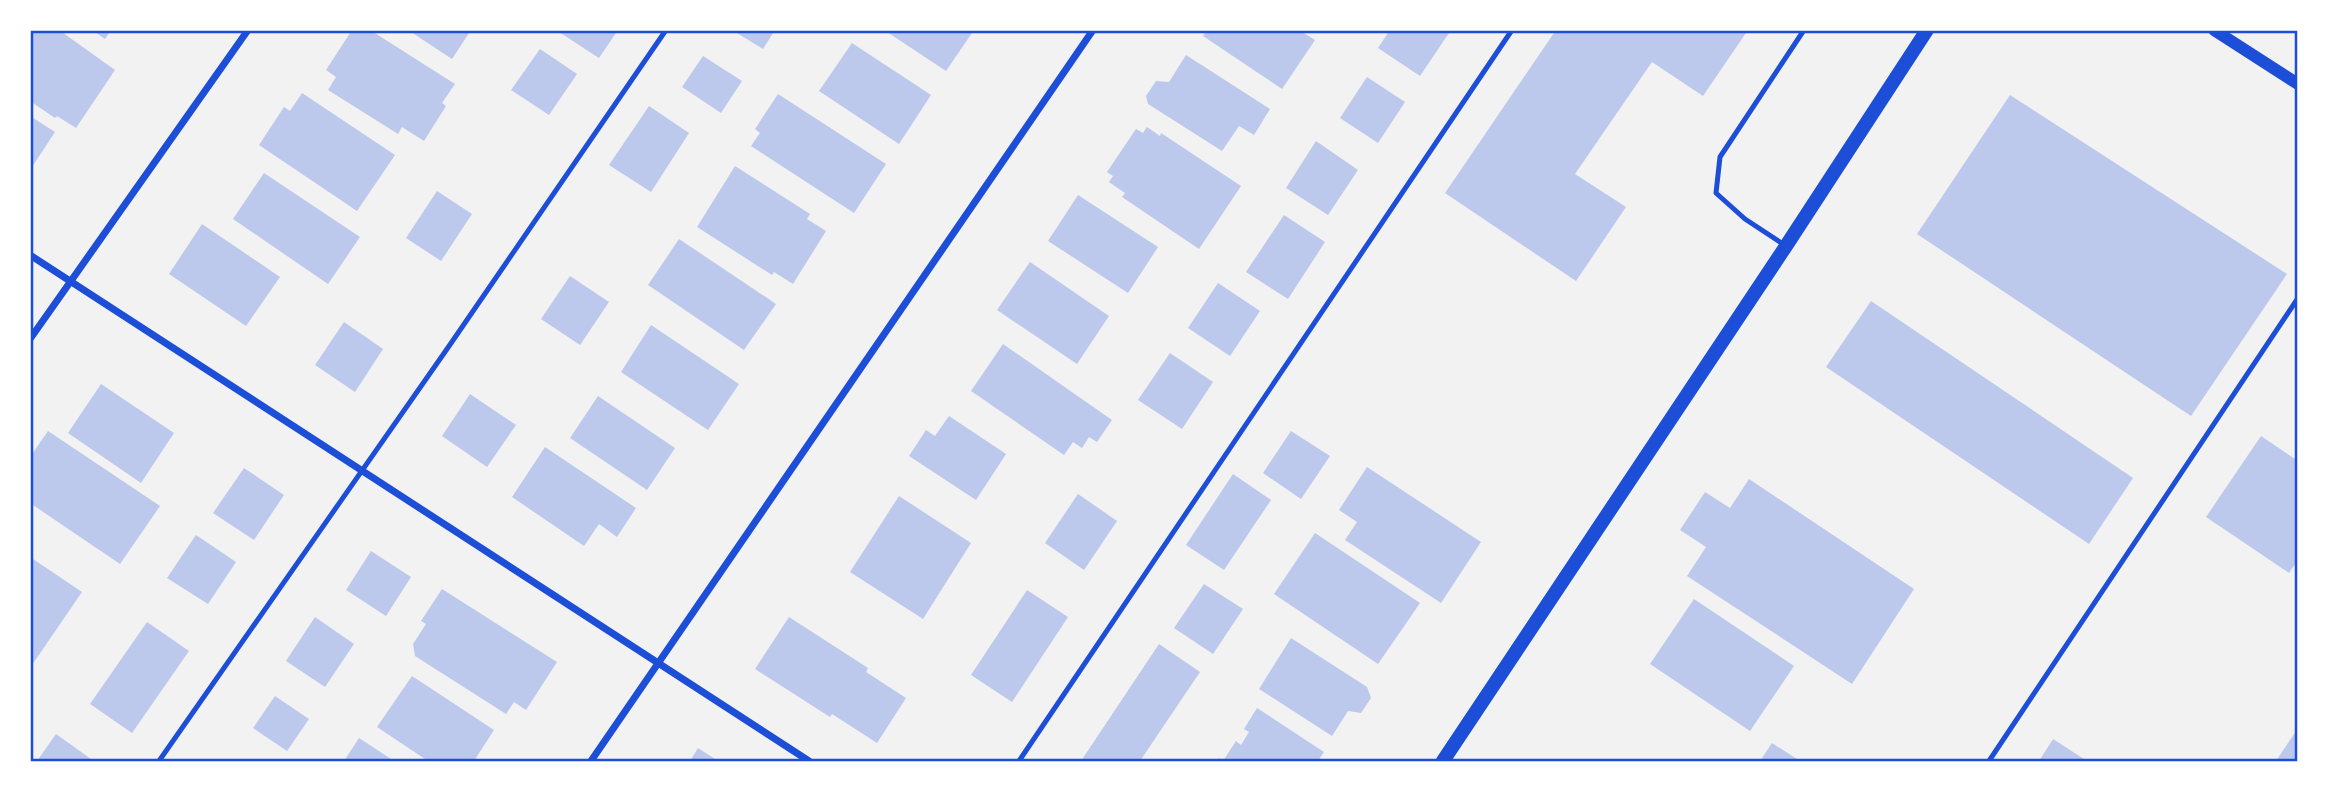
<svg xmlns="http://www.w3.org/2000/svg" width="2328" height="791" font-family="Karla,sans-serif">
	<style>
		.building { fill: #bdc9ec }
		.lines { fill: none; stroke-linecap: round; stroke-linejoin: round }
		.service { stroke: #1d4ed8; stroke-width: 5 }
		.minor { stroke: #1d4ed8; stroke-width: 7 }
		.tertiary { stroke: #1d4ed8; stroke-width: 12 }
		.secondary { stroke: #1d4ed8; stroke-width: 14 }
		.neatline { fill: none; stroke: #1d4ed8; stroke-width: 2.5 }
	</style>
	<rect width="100%" height="100%" fill="#f2f2f2"/>
	<g class="building">
		<path d="M 30,30 L 59,30 L 115,70 L 76,128 L 57,116 L 55,118 L 30,101 Z"/>
		<path d="M 92,30 L 111,30 L 105,39 Z"/>
		<path d="M 352,30 L 363,33 L 366,30 L 370,30 L 455,84 L 442,103 L 446,106 L 424,141 L 402,127 L 398,134 L 328,90 L 336,77 L 326,70 Z"/>
		<path d="M 408,30 L 471,30 L 452,59 Z"/>
		<path d="M 560,30 L 618,30 L 599,58 L 559,32 Z"/>
		<path d="M 732,30 L 775,30 L 763,49 Z"/>
		<path d="M 884,30 L 974,30 L 946,71 Z"/>
		<path d="M 1207,30 L 1299,30 L 1315,40 L 1282,89 L 1203,36 Z"/>
		<path d="M 1390,30 L 1451,30 L 1420,76 L 1378,48 Z"/>
		<path d="M 1556,30 L 1748,30 L 1703,96 L 1652,62 L 1575,174 L 1626,207 L 1576,281 L 1445,193 Z"/>
		<path d="M 852,43 L 931,95 L 899,144 L 819,91 Z"/>
		<path d="M 540,49 L 577,74 L 549,115 L 511,90 Z"/>
		<path d="M 1186,55 L 1270,109 L 1254,135 L 1239,126 L 1222,151 L 1148,104 L 1146,96 L 1156,81 L 1169,82 Z"/>
		<path d="M 703,56 L 742,81 L 721,113 L 682,87 Z"/>
		<path d="M 1367,77 L 1405,102 L 1378,143 L 1340,118 Z"/>
		<path d="M 302,93 L 395,155 L 357,211 L 259,145 L 284,107 L 290,111 Z"/>
		<path d="M 778,94 L 886,164 L 854,213 L 751,146 L 760,133 L 755,129 Z"/>
		<path d="M 2010,95 L 2287,274 L 2191,416 L 1917,234 Z"/>
		<path d="M 649,106 L 689,133 L 651,192 L 609,165 Z"/>
		<path d="M 30,116 L 55,132 L 30,170 Z"/>
		<path d="M 1147,127 L 1160,136 L 1161,133 L 1241,186 L 1199,249 L 1122,197 L 1125,193 L 1109,182 L 1113,176 L 1107,172 L 1136,129 L 1143,133 Z"/>
		<path d="M 1316,141 L 1358,170 L 1328,215 L 1286,188 Z"/>
		<path d="M 735,166 L 810,214 L 807,219 L 826,231 L 793,284 L 774,272 L 772,275 L 697,227 Z"/>
		<path d="M 264,173 L 360,237 L 328,284 L 233,219 Z"/>
		<path d="M 437,191 L 472,214 L 441,261 L 406,238 Z"/>
		<path d="M 1078,195 L 1158,247 L 1128,293 L 1048,241 Z"/>
		<path d="M 1284,215 L 1325,242 L 1288,299 L 1246,272 Z"/>
		<path d="M 202,224 L 280,277 L 246,326 L 169,274 Z"/>
		<path d="M 679,239 L 776,304 L 744,350 L 648,285 Z"/>
		<path d="M 1030,262 L 1109,316 L 1077,364 L 997,310 Z"/>
		<path d="M 570,276 L 609,302 L 580,345 L 541,319 Z"/>
		<path d="M 1218,283 L 1260,311 L 1230,356 L 1188,328 Z"/>
		<path d="M 1871,301 L 2133,478 L 2089,544 L 1826,367 Z"/>
		<path d="M 344,322 L 383,349 L 355,392 L 315,365 Z"/>
		<path d="M 651,325 L 739,384 L 708,430 L 621,372 Z"/>
		<path d="M 1003,344 L 1112,420 L 1097,442 L 1089,437 L 1082,448 L 1073,442 L 1064,455 L 971,391 Z"/>
		<path d="M 1170,353 L 1213,382 L 1182,429 L 1138,400 Z"/>
		<path d="M 101,384 L 174,433 L 141,483 L 68,433 Z"/>
		<path d="M 470,394 L 516,425 L 487,467 L 442,436 Z"/>
		<path d="M 598,396 L 675,448 L 647,490 L 570,438 Z"/>
		<path d="M 949,416 L 1006,454 L 976,500 L 909,456 L 926,430 L 935,436 Z"/>
		<path d="M 48,431 L 160,506 L 120,564 L 30,503 L 30,457 Z"/>
		<path d="M 1291,431 L 1330,456 L 1301,499 L 1263,473 Z"/>
		<path d="M 2261,436 L 2298,461 L 2298,560 L 2289,573 L 2206,517 Z"/>
		<path d="M 545,447 L 636,508 L 617,537 L 599,524 L 584,546 L 512,497 Z"/>
		<path d="M 1367,467 L 1481,542 L 1441,603 L 1345,540 L 1357,522 L 1339,510 Z"/>
		<path d="M 244,468 L 284,495 L 254,540 L 213,513 Z"/>
		<path d="M 1233,474 L 1271,500 L 1224,570 L 1186,545 Z"/>
		<path d="M 1749,479 L 1914,589 L 1852,684 L 1687,576 L 1706,547 L 1680,530 L 1705,492 L 1730,508 Z"/>
		<path d="M 1078,494 L 1117,521 L 1084,570 L 1045,543 Z"/>
		<path d="M 899,496 L 971,543 L 923,619 L 850,572 Z"/>
		<path d="M 1315,533 L 1420,603 L 1378,664 L 1274,594 Z"/>
		<path d="M 196,535 L 236,562 L 208,604 L 167,578 Z"/>
		<path d="M 371,551 L 411,577 L 386,616 L 346,590 Z"/>
		<path d="M 30,557 L 82,592 L 32,665 L 30,663 Z"/>
		<path d="M 1204,584 L 1243,609 L 1213,654 L 1174,628 Z"/>
		<path d="M 442,589 L 557,662 L 526,710 L 514,702 L 506,714 L 415,656 L 413,644 L 426,624 L 421,621 Z"/>
		<path d="M 1027,590 L 1068,617 L 1012,702 L 971,675 Z"/>
		<path d="M 1694,599 L 1794,666 L 1750,731 L 1650,664 Z"/>
		<path d="M 315,617 L 354,644 L 325,687 L 286,661 Z"/>
		<path d="M 789,617 L 868,668 L 866,672 L 906,698 L 877,743 L 832,714 L 830,717 L 755,669 Z"/>
		<path d="M 147,622 L 189,651 L 132,733 L 90,704 Z"/>
		<path d="M 1291,638 L 1367,687 L 1371,698 L 1361,713 L 1348,711 L 1332,736 L 1259,689 Z"/>
		<path d="M 1159,644 L 1200,672 L 1140,761 L 1081,761 Z"/>
		<path d="M 412,676 L 494,730 L 474,761 L 428,761 L 377,727 Z"/>
		<path d="M 275,696 L 309,719 L 287,751 L 253,728 Z"/>
		<path d="M 1257,708 L 1324,752 L 1318,761 L 1217,761 L 1219,758 L 1223,761 L 1236,741 L 1241,745 L 1249,732 L 1244,729 Z"/>
		<path d="M 2298,728 L 2298,761 L 2276,761 Z"/>
		<path d="M 56,734 L 91,759 L 90,761 L 37,761 Z"/>
		<path d="M 359,738 L 394,761 L 344,761 Z"/>
		<path d="M 2053,739 L 2087,761 L 2039,761 Z"/>
		<path d="M 1772,743 L 1800,761 L 1760,761 Z"/>
		<path d="M 698,748 L 718,761 L 690,761 Z"/>
	</g>
	<g class="lines">
		<g class="service">
			<path d="M 1786,246 L 1745,219 L 1716,193 L 1720,157 L 1804,30"/>
			<path d="M 159,761 L 447,349 L 666,30"/>
			<path d="M 1019,761 L 1512,30"/>
			<path d="M 1989,761 L 2298,298"/>
		</g>
		<g class="minor">
			<path d="M 30,255 L 809,761"/>
			<path d="M 30,339 L 248,30"/>
			<path d="M 591,761 L 1093,30"/>
		</g>
		<path class="tertiary" d="M 2214,30 L 2298,84"/>
		<path class="secondary" d="M 1443,761 L 1786,246 L 1927,30"/>
	</g>
	<rect width="2328" height="791" fill="none" stroke="#ffffff" stroke-width="63"/>
	<rect x="32" y="32" width="2264" height="728" class="neatline"/>
</svg>
